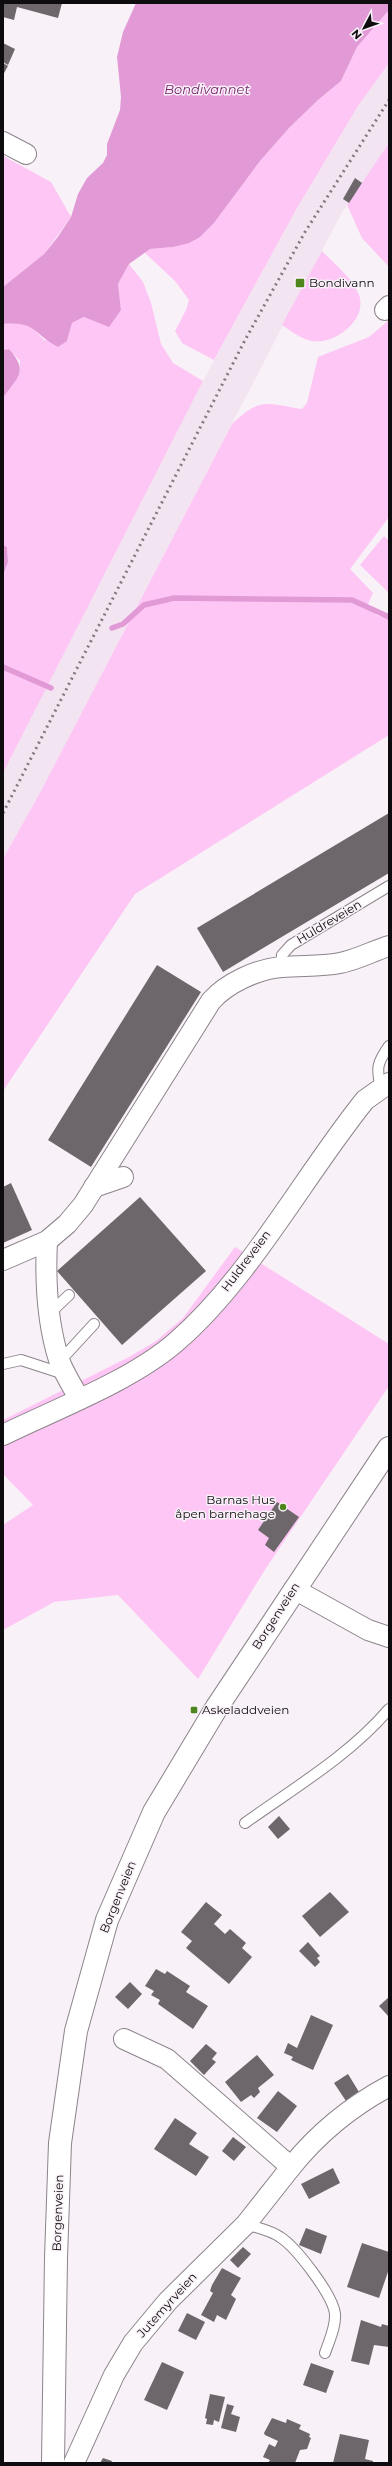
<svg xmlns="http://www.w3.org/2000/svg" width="392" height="2466" font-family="Montserrat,sans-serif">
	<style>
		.built { fill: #f2e4f0 }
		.green { fill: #fdc6f4 }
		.water { fill: #e29ad7 }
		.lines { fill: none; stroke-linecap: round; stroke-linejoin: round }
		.stream { stroke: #e29ad7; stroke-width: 5.5 }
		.building { fill: #6d666b }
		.lane-casing { stroke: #8c848a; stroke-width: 12 }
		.street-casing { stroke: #8c848a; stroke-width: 22 }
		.secondary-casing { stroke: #8c848a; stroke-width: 24 }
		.lane { stroke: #fff; stroke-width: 10 }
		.street { stroke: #fff; stroke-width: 20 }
		.secondary { stroke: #fff; stroke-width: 22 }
		.rail { stroke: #7f7b7f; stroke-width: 3; stroke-dasharray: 2 4; stroke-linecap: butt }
		.poi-dot { fill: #4f851d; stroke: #f9f1f8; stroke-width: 1.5 }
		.labels { text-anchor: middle; stroke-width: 3; stroke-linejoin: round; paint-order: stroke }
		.poi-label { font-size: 12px; fill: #0e0c0e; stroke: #f9f1f8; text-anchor: start }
		.street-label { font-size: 12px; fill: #0e0c0e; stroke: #f9f1f8 }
		.water-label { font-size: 13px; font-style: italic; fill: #75216d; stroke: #f9f1f8 }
	</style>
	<rect width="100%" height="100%" fill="#f9f1f8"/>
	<path class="built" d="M 389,63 L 389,143 L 341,214 L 42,789 L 3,859 L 3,773 L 203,381 L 297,208 L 358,106 Z"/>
	<g class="green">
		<path d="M 389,10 L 389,63 L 358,106 L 297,208 L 214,360 L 182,343 L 175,331 L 186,310 L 189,300 L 175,281 L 144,252 L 150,249 L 173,247 L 200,237 L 214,223 L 260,161 L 289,128 L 318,100 L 341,81 L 357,47 Z"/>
		<path d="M 389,143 L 389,267 L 362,238 L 347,205 Z"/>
		<path d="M 3,156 L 51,182 L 71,217 L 44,254 L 3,287 Z"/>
		<path d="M 322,251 C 334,264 353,278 359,295 C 368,320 334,345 312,341 C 301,339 291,331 282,325 Z"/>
		<path d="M 129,264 L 143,282 L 151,303 L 161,344 L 173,363 L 203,381 L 3,773 L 3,575 L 8,562 L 7,547 L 3,545 L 3,398 L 20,372 L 20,361 L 9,349 L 3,350 L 3,324 C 24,322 30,324 44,340 L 67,341 L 72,323 L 85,317 L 121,310 L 118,284 Z"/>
		<path d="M 389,320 L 389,517 L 350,569 L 373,593 L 368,604 L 376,615 L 389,619 L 389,735 L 135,894 L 3,1091 L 3,859 L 42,789 L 232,424 C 261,397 265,403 302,409 L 307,403 L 318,357 L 369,337 Z"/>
		<path d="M 384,536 L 389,541 L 389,593 L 360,565 Z"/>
		<path d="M 235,1247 L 389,1344 L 389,1386 L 266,1568 L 198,1679 L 118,1595 L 54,1602 L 3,1630 L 3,1525 L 33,1505 L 3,1474 L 3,1420 L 129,1357 L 156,1341 L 183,1318 Z"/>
	</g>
	<g class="water">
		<path d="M 136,3 L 389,3 L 389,10 L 357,47 L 341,81 L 318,100 L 289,128 L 260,161 L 214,223 L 200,237 L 189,243 L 173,247 L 150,249 L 129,264 L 118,284 L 121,310 L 109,327 L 84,317 L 72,323 L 67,341 L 58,347 C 33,334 36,321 3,324 L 3,287 L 44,254 L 57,238 L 71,217 L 78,194 L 87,178 L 103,163 L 107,155 L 107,144 L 120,110 L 121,97 L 117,57 L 123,32 Z"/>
		<path d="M 9,349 C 29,372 18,376 3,398 L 3,350 Z"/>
		<path d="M 3,545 L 7,547 L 8,562 L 3,575 Z"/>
	</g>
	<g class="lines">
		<g class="stream">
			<path d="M 112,628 L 123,624 L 144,605 L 174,598 L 352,600 L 389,617"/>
			<path d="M 3,667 L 51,688"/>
		</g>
	</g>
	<g class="building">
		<path d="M 3,3 L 62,3 L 58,18 L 17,7 L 14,20 L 3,17 Z"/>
		<path d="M 3,43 L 15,49 L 8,65 L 3,62 Z"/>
		<path d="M 3,63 L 8,66 L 3,75 Z"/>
		<path d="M 355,178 L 362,183 L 349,203 L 343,199 Z"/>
		<path d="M 389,813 L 389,873 L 223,972 L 197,928 Z"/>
		<path d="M 157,965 L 201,992 L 91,1167 L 48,1140 Z"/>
		<path d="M 11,1183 L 32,1230 L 3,1243 L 3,1187 Z"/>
		<path d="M 140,1197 L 206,1271 L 122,1345 L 57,1271 Z"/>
		<path d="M 277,1502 L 299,1517 L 274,1552 L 265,1545 L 269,1538 L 258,1530 Z"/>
		<path d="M 279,1816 L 290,1829 L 278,1839 L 268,1827 Z"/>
		<path d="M 330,1892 L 349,1912 L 320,1937 L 302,1916 Z"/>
		<path d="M 206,1902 L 222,1915 L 214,1924 L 225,1934 L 230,1929 L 246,1943 L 242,1948 L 252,1957 L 229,1984 L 186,1948 L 192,1941 L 181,1932 Z"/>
		<path d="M 308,1942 L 320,1956 L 317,1958 L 320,1962 L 315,1967 L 299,1951 Z"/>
		<path d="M 156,1969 L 165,1974 L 167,1971 L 190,1986 L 186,1992 L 208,2006 L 193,2029 L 158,2004 L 160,2000 L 151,1995 L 154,1991 L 145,1986 Z"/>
		<path d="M 130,1982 L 142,1994 L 128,2009 L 115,1997 Z"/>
		<path d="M 389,1997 L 389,2017 L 379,2006 Z"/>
		<path d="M 311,2015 L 333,2025 L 313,2070 L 291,2060 L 293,2057 L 284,2053 L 288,2043 L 297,2048 Z"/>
		<path d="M 206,2044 L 217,2053 L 212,2059 L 216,2062 L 204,2075 L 190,2061 Z"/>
		<path d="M 257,2055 L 274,2075 L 258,2088 L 260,2092 L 254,2098 L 251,2095 L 241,2102 L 225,2082 Z"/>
		<path d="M 348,2074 L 359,2092 L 346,2101 L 334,2083 Z"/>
		<path d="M 278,2091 L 297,2106 L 277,2132 L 257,2118 Z"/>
		<path d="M 175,2118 L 197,2133 L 189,2144 L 209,2157 L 196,2176 L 154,2149 Z"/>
		<path d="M 233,2137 L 246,2147 L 234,2161 L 222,2151 Z"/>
		<path d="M 333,2168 L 340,2183 L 309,2199 L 301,2184 Z"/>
		<path d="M 306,2228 L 327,2236 L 321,2254 L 299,2245 Z"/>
		<path d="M 362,2243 L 389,2252 L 389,2269 L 379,2298 L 347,2287 Z"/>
		<path d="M 243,2247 L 251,2254 L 238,2268 L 230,2260 Z"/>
		<path d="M 222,2268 L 241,2278 L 231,2295 L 236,2299 L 226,2320 L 217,2315 L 214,2322 L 201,2315 L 213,2293 L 210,2291 L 212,2285 Z"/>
		<path d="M 187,2313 L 205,2322 L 196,2340 L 178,2331 Z"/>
		<path d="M 361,2320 L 381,2327 L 382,2324 L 389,2326 L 389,2347 L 374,2345 L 369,2365 L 351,2361 Z"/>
		<path d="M 162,2362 L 184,2372 L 167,2410 L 144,2400 Z"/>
		<path d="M 311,2363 L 334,2371 L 326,2393 L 303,2385 Z"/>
		<path d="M 210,2394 L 225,2397 L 219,2422 L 214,2420 L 213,2425 L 206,2424 L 207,2419 L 205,2418 Z"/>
		<path d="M 227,2404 L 234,2406 L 231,2414 L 240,2417 L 236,2432 L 221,2428 Z"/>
		<path d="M 272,2418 L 286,2423 L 287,2419 L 301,2425 L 299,2429 L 310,2434 L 309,2437 L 311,2438 L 307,2449 L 300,2450 L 295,2463 L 268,2463 L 270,2460 L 263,2457 L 269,2444 L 275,2447 L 278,2441 L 265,2435 L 264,2433 Z"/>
		<path d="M 340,2434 L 369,2440 L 365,2459 L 373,2461 L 373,2463 L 333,2463 Z"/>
		<path d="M 103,2458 L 112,2461 L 111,2463 L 100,2463 Z"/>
	</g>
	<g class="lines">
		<g class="lane-casing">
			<g id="lane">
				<path d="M 281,967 L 282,955 L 291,945 L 389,886"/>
				<path d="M 381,1088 C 376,1068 377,1063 389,1046"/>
				<path d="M 50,1313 L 69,1295"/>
				<path d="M 60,1361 L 94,1324"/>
				<path d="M 3,1364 L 21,1360 L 64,1374"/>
				<path d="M 245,1823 C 294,1788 350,1755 389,1709"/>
				<path d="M 246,2224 C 257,2228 270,2230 280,2237 C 296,2247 333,2295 335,2314 C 336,2327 329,2341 325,2353"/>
			</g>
		</g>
		<g class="street-casing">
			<g id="street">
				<path d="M 3,142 L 26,154"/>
				<path d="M 385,310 L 389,306"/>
				<path d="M 94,1187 L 123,1177"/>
				<path d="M 47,1241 C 45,1281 47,1322 59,1360 C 64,1373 72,1386 79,1398"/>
				<path d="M 3,1260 L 47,1241 L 67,1224 L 83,1205 L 211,1001 C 227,983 257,969 282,967 C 301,965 320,967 340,963 C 356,960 373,951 389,946"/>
				<path d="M 3,1435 C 56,1409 131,1381 176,1342 C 250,1278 303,1177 365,1100 L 389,1083"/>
				<path d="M 294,1589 L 368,1630 L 389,1637"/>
				<path d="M 124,2039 L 167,2059 L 291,2167 C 319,2132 350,2107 389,2086"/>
				<path d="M 74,2463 L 114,2375 L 133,2343 L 168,2301 L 246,2224 L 291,2167"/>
			</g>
		</g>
		<g class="secondary-casing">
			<path id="secondary" d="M 53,2463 L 56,2258 L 60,2143 L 76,2031 L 107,1920 L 154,1812 L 217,1707 L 389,1448"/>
		</g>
		<use href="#lane" class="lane"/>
		<use href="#street" class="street"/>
		<use href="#secondary" class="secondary"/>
		<path class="rail" d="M 3,813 L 245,340 L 305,232 L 389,100"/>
	</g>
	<g class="poi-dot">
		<rect x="295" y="278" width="10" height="10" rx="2"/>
		<circle cx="283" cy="1507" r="4"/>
		<rect x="190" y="1706" width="8" height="8" rx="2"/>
	</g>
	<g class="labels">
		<g class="poi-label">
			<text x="309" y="287">Bondivann</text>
			<text x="275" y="1504" text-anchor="end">Barnas Hus<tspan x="275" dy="14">åpen barnehage</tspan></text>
			<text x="202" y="1714">Askeladdveien</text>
		</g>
		<g class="street-label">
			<text transform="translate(329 922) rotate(-31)" y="4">Huldreveien</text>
			<text transform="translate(246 1261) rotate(-53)" y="4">Huldreveien</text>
			<text transform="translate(276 1616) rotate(-57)" y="4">Borgenveien</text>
			<text transform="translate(118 1897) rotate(-68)" y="4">Borgenveien</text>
			<text transform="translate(58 2213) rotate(-88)" y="4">Borgenveien</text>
			<text transform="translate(167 2305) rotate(-48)" y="4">Jutemyrveien</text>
		</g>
		<g class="water-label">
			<text x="207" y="94">Bondivannet</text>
		</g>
	</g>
	<rect width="392" height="2466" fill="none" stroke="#0e0c0e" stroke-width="8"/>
	<g transform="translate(364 28) rotate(229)" stroke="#f9f1f8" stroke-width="3" paint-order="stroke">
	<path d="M0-3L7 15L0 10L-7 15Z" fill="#0e0c0e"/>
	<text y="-6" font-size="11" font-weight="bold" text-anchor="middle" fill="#0e0c0e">N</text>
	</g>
</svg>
